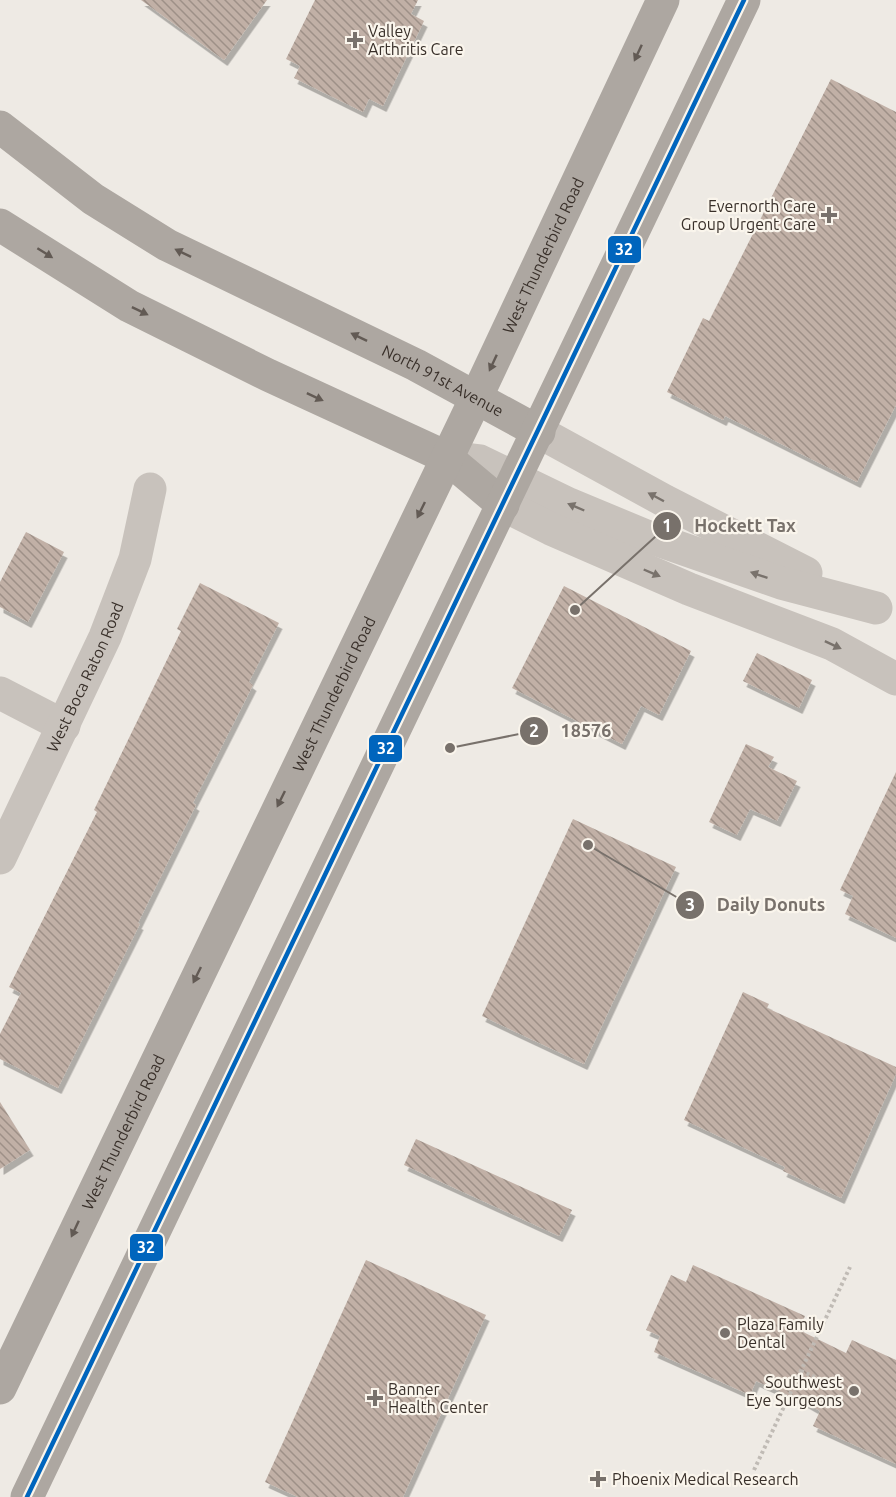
<svg xmlns="http://www.w3.org/2000/svg" width="896" height="1497" font-family="Ubuntu,sans-serif">
	<style>
		.building { fill: url(#building-back-hatch); filter: url(#shadow) }
		.lines { fill: none; stroke-linecap: round; stroke-linejoin: round }
		.path { stroke: #c0bbb5; stroke-width: 4; stroke-dasharray: 3 3; stroke-linecap: butt }
		.minor { stroke: #c8c2bc; stroke-width: 33 }
		.major { stroke: #ada7a1; stroke-width: 33 }
		.bus-1-casing { stroke: #faf5ec; stroke-width: 9 }
		.bus-1 { stroke: #0065bd; stroke-width: 4.5 }
		.oneway { fill: #625a54 }
		.oneway2 { fill: #79726c }
		.poi-dot { fill: #78716b; stroke: #faf5ec; stroke-width: 2 }
		.labels { text-anchor: middle; stroke-width: 4.5; stroke-linejoin: round; paint-order: stroke }
		.poi-label { font-size: 16px; fill: #39302a; stroke: #faf5ec; text-anchor: start }
		.street-label { font-size: 16px; fill: #39302a; stroke: #faf5ec }
		.leader { fill: none; stroke: #78716b; stroke-width: 2 }
		.callout-dot { fill: #78716b; stroke: #faf5ec; stroke-width: 2 }
		.mark-label { font-size: 18px; text-anchor: middle; font-weight: bold; fill: #fff }
		.callout-label { font-size: 18px; text-anchor: middle; font-weight: bold; fill: #78716b; stroke: #faf5ec; stroke-width: 4.5; stroke-linejoin: round; paint-order: stroke }
		.line-badge { stroke: #faf5ec; stroke-width: 2 }
		.badge-label { font-size: 16px; text-anchor: middle; font-weight: bold; fill: #fff }
	</style>
	<defs>
		<pattern id="building-back-hatch" width="6" height="6" patternUnits="userSpaceOnUse" patternTransform="scale(1.5)"><rect width="6" height="6" fill="#c1b0a6"/><path d="M-1 5l2 2M0 0l6 6M5-1l2 2" fill="none" stroke="#9e9087"/></pattern>
		<filter id="shadow"><feDropShadow dx="3.5" dy="6" stdDeviation="0" flood-color="#0004"/></filter>
	</defs>
	<rect width="100%" height="100%" fill="#eeeae4"/>
	<g class="building">
		<path d="M 141,0 L 267,0 L 224,60 Z"/>
		<path d="M 315,0 L 418,0 L 411,14 L 424,21 L 383,106 L 369,99 L 363,112 L 294,78 L 300,66 L 286,59 Z"/>
		<path d="M 831,79 L 896,112 L 896,405 L 857,482 L 725,416 L 723,420 L 667,392 L 703,318 L 709,321 Z"/>
		<path d="M 26,532 L 64,552 L 28,622 L 0,607 L 0,582 Z"/>
		<path d="M 200,583 L 279,623 L 249,682 L 253,685 L 193,803 L 196,805 L 138,923 L 140,924 L 58,1088 L 0,1059 L 0,1034 L 21,993 L 9,987 L 97,812 L 94,810 L 181,631 L 177,629 Z"/>
		<path d="M 564,586 L 691,651 L 659,715 L 641,706 L 622,744 L 512,688 Z"/>
		<path d="M 757,653 L 812,680 L 799,708 L 743,681 Z"/>
		<path d="M 746,744 L 774,757 L 768,767 L 797,781 L 777,821 L 750,809 L 737,835 L 709,822 Z"/>
		<path d="M 896,772 L 896,938 L 845,914 L 853,896 L 840,890 Z"/>
		<path d="M 573,819 L 676,867 L 584,1064 L 482,1016 Z"/>
		<path d="M 743,992 L 769,1004 L 767,1008 L 896,1067 L 896,1074 L 841,1198 L 783,1171 L 785,1167 L 684,1120 Z"/>
		<path d="M 0,1102 L 30,1150 L 0,1169 Z"/>
		<path d="M 416,1139 L 572,1210 L 559,1236 L 404,1165 Z"/>
		<path d="M 366,1260 L 486,1315 L 403,1497 L 298,1497 L 265,1482 Z"/>
		<path d="M 693,1265 L 805,1316 L 799,1330 L 846,1353 L 852,1340 L 896,1360 L 896,1464 L 813,1426 L 820,1411 L 806,1403 L 756,1381 L 750,1395 L 654,1352 L 660,1336 L 646,1330 L 671,1275 L 686,1282 Z"/>
	</g>
	<g class="lines">
		<g class="path">
			<path d="M 801,1371 L 817,1378"/>
			<path d="M 754,1470 L 850,1267"/>
		</g>
		<g class="minor">
			<path d="M 539,432 L 665,501 L 806,573"/>
			<path d="M 446,457 L 480,461 L 569,504 L 646,536 L 781,583 L 876,608"/>
			<path d="M 503,505 L 551,529 L 689,589 L 832,644 L 896,679"/>
			<path d="M 0,693 L 64,726"/>
			<path id="s1" d="M 0,858 L 105,637 L 135,559 L 150,489"/>
		</g>
		<g class="major">
			<path id="s2" d="M 0,127 L 93,199 L 167,245 L 416,365 L 539,432"/>
			<path d="M 0,225 L 129,306 L 268,375 L 446,457 L 503,505"/>
			<path id="s3" d="M 0,1388 L 476,398 L 663,0"/>
			<path d="M 27,1497 L 744,0"/>
		</g>
		<g class="bus-1-casing">
			<path id="bus-1" d="M 27,1497 L 744,0"/>
		</g>
		<use href="#bus-1" class="bus-1"/>
	</g>
	<defs><path id="oneway-solid" d="M-6-.8H1V-3.2L6.5 0L1 3.2V.8H-6Z" transform="scale(1.5)"/></defs>
	<g class="oneway">
		<use href="#oneway-solid" transform="translate(638 53) rotate(115)"/>
		<use href="#oneway-solid" transform="translate(45 253) rotate(32)"/>
		<use href="#oneway-solid" transform="translate(183 253) rotate(-154)"/>
		<use href="#oneway-solid" transform="translate(140 311) rotate(26)"/>
		<use href="#oneway-solid" transform="translate(359 337) rotate(-154)"/>
		<use href="#oneway-solid" transform="translate(493 363) rotate(115)"/>
		<use href="#oneway-solid" transform="translate(315 397) rotate(25)"/>
		<use href="#oneway-solid" transform="translate(421 510) rotate(116)"/>
		<use href="#oneway-solid" transform="translate(281 799) rotate(116)"/>
		<use href="#oneway-solid" transform="translate(197 975) rotate(116)"/>
		<use href="#oneway-solid" transform="translate(75 1229) rotate(115)"/>
	</g>
	<g class="oneway2">
		<use href="#oneway-solid" transform="translate(656 497) rotate(-152)"/>
		<use href="#oneway-solid" transform="translate(576 507) rotate(-157)"/>
		<use href="#oneway-solid" transform="translate(652 573) rotate(23)"/>
		<use href="#oneway-solid" transform="translate(759 575) rotate(-161)"/>
		<use href="#oneway-solid" transform="translate(833 645) rotate(25)"/>
	</g>
	<g class="poi-dot">
		<path d="M352 31h6v6h6v6h-6v6h-6v-6h-6v-6h6z"/>
		<path d="M826 206h6v6h6v6h-6v6h-6v-6h-6v-6h6z"/>
		<circle cx="725" cy="1333" r="6"/>
		<circle cx="854" cy="1391" r="6"/>
		<path d="M372 1389h6v6h6v6h-6v6h-6v-6h-6v-6h6z"/>
		<path d="M595 1470h6v6h6v6h-6v6h-6v-6h-6v-6h6z"/>
	</g>
	<g class="labels">
		<g class="poi-label">
			<text x="368" y="37">Valley<tspan x="368" dy="18">Arthritis Care</tspan></text>
			<text x="816" y="212" text-anchor="end">Evernorth Care<tspan x="816" dy="18">Group Urgent Care</tspan></text>
			<text x="737" y="1330">Plaza Family<tspan x="737" dy="18">Dental</tspan></text>
			<text x="842" y="1388" text-anchor="end">Southwest<tspan x="842" dy="18">Eye Surgeons</tspan></text>
			<text x="388" y="1395">Banner<tspan x="388" dy="18">Health Center</tspan></text>
			<text x="612" y="1485">Phoenix Medical Research</text>
		</g>
		<g class="street-label">
			<text dy="6" stroke="none"><textPath href="#s3" startOffset="1256">West Thunderbird Road</textPath></text>
			<text dy="6" stroke="none"><textPath href="#s2" startOffset="512">North 91st Avenue</textPath></text>
			<text dy="6" stroke="none"><textPath href="#s1" startOffset="200">West Boca Raton Road</textPath></text>
			<text dy="6" stroke="none"><textPath href="#s3" startOffset="770">West Thunderbird Road</textPath></text>
			<text dy="6" stroke="none"><textPath href="#s3" startOffset="284">West Thunderbird Road</textPath></text>
		</g>
	</g>
	<path class="leader" d="M575 610L667 526M450 748L534 731M588 845L690 905"/>
	<g class="callout-dot">
		<circle cx="575" cy="610" r="6"/>
		<circle cx="450" cy="748" r="6"/>
		<circle cx="588" cy="845" r="6"/>
		<circle cx="667" cy="526" r="15"/>
		<circle cx="534" cy="731" r="15"/>
		<circle cx="690" cy="905" r="15"/>
	</g>
	<g class="mark-label">
		<text x="667" y="532">1</text>
		<text x="534" y="737">2</text>
		<text x="690" y="911">3</text>
	</g>
	<g class="callout-label">
		<text x="745" y="532">Hockett Tax</text>
		<text x="586" y="737">18576</text>
		<text x="771" y="911">Daily Donuts</text>
	</g>
	<g class="line-badge">
		<rect x="607" y="235" width="35" height="29" rx="6" fill="#0065bd"/>
		<rect x="368" y="734" width="35" height="29" rx="6" fill="#0065bd"/>
		<rect x="129" y="1233" width="35" height="29" rx="6" fill="#0065bd"/>
	</g>
	<g class="badge-label">
		<text x="624" y="255">32</text>
		<text x="386" y="754">32</text>
		<text x="146" y="1253">32</text>
	</g>
</svg>
